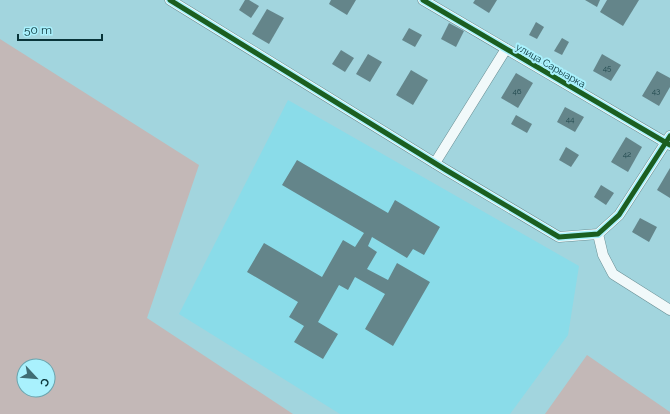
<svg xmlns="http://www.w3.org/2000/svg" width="670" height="414" font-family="Raleway,sans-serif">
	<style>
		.built { fill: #8adce9 }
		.green { fill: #c3b8b7; fill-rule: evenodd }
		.building { fill: #64858a }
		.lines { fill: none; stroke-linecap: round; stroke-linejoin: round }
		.minor-casing { stroke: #688e93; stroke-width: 11 }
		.minor { stroke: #f1f9fa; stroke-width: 10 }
		.cycleway-casing { stroke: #a9f1fd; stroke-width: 8 }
		.cycleway { stroke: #1b5e20; stroke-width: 5 }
		.labels { text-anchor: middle; stroke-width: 4; stroke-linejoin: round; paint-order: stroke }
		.number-label { font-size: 8px; fill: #20484d }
		.street-label { font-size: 10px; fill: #093439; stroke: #a9f1fd }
	</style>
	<rect width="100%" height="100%" fill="#a2d5de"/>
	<path class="built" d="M 288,100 L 579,266 L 568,335 L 510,414 L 340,414 L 179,314 Z"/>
	<g class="green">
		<path d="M 0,39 L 199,165 L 147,318 L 293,414 L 0,414 ZM 24,366 L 48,366 L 48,390 L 24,390 Z"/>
		<path d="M 587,355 L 670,412 L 670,414 L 545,414 Z"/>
	</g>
	<g class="building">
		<path d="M 245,0 L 249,0 L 259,6 L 251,18 L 239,10 Z"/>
		<path d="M 331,0 L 356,0 L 347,15 L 329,4 Z"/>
		<path d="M 475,0 L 497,0 L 489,13 L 473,3 Z"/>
		<path d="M 585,0 L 600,0 L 597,7 Z"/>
		<path d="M 607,0 L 639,0 L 623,26 L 600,12 Z"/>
		<path d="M 267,9 L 284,18 L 269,44 L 252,34 Z"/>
		<path d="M 536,22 L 544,27 L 537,39 L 529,35 Z"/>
		<path d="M 449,23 L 464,31 L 456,47 L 441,39 Z"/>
		<path d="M 409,28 L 422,35 L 415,47 L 402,40 Z"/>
		<path d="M 562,38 L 569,42 L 562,55 L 554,51 Z"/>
		<path d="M 341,50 L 354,58 L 345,72 L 332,64 Z"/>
		<path d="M 368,54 L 382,62 L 370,82 L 356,74 Z"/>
		<path d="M 602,54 L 621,65 L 611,81 L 593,71 Z"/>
		<path d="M 411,70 L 428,80 L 413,105 L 396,95 Z"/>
		<path d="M 657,71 L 670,78 L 670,87 L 659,106 L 642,96 Z"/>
		<path d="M 516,73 L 533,83 L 518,108 L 501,98 Z"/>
		<path d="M 565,107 L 584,117 L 575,132 L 557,122 Z"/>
		<path d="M 516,115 L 532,124 L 527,133 L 511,124 Z"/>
		<path d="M 626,137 L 642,147 L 628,172 L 611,162 Z"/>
		<path d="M 566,147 L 579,155 L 571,167 L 559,160 Z"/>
		<path d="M 297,160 L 388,213 L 395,200 L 440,227 L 424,255 L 413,249 L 407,258 L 372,237 L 368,246 L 377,252 L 367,269 L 388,280 L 397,263 L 430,282 L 393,346 L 365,329 L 385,294 L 355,277 L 348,290 L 339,285 L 318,322 L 338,334 L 323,359 L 294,342 L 304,326 L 289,317 L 298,302 L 247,272 L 264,243 L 322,277 L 343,240 L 355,247 L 364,233 L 282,185 Z"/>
		<path d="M 670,168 L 670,198 L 657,190 Z"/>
		<path d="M 601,185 L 614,193 L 606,205 L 594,197 Z"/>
		<path d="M 640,218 L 657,227 L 649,242 L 632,232 Z"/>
	</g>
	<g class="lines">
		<g class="minor-casing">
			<g id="minor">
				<path d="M 170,0 L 446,170 L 559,237 L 598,234 L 619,215 L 670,136"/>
				<path d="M 423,0 L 670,145"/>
				<path d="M 435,163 L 506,49"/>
				<path d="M 598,234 L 603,255 L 613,274 L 670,310"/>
			</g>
		</g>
		<use href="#minor" class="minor"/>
		<g class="cycleway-casing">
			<g id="cycleway">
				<path d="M 170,0 L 446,170 L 559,237 L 598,234 L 619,215 L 670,136"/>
				<path d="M 423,0 L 670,145"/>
			</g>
		</g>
		<use href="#cycleway" class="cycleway"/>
	</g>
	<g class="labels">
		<g class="number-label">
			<text x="607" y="71">45</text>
			<text x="517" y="94">46</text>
			<text x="656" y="94">43</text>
			<text x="570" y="122">44</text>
			<text x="627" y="157">42</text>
		</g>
		<g class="street-label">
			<text transform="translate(551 65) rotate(30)" y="4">улица Сарыарка</text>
		</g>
	</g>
	<g transform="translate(36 378) rotate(116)"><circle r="19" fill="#a9f1fd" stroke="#69a5af"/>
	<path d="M0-3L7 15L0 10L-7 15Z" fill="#3f6c73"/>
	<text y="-6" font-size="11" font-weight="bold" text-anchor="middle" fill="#093439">С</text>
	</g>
	<path d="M18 34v6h84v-6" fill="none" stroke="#093439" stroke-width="2"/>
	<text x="24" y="34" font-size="12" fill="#093439" stroke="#a9f1fd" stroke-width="3" paint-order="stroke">50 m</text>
</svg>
